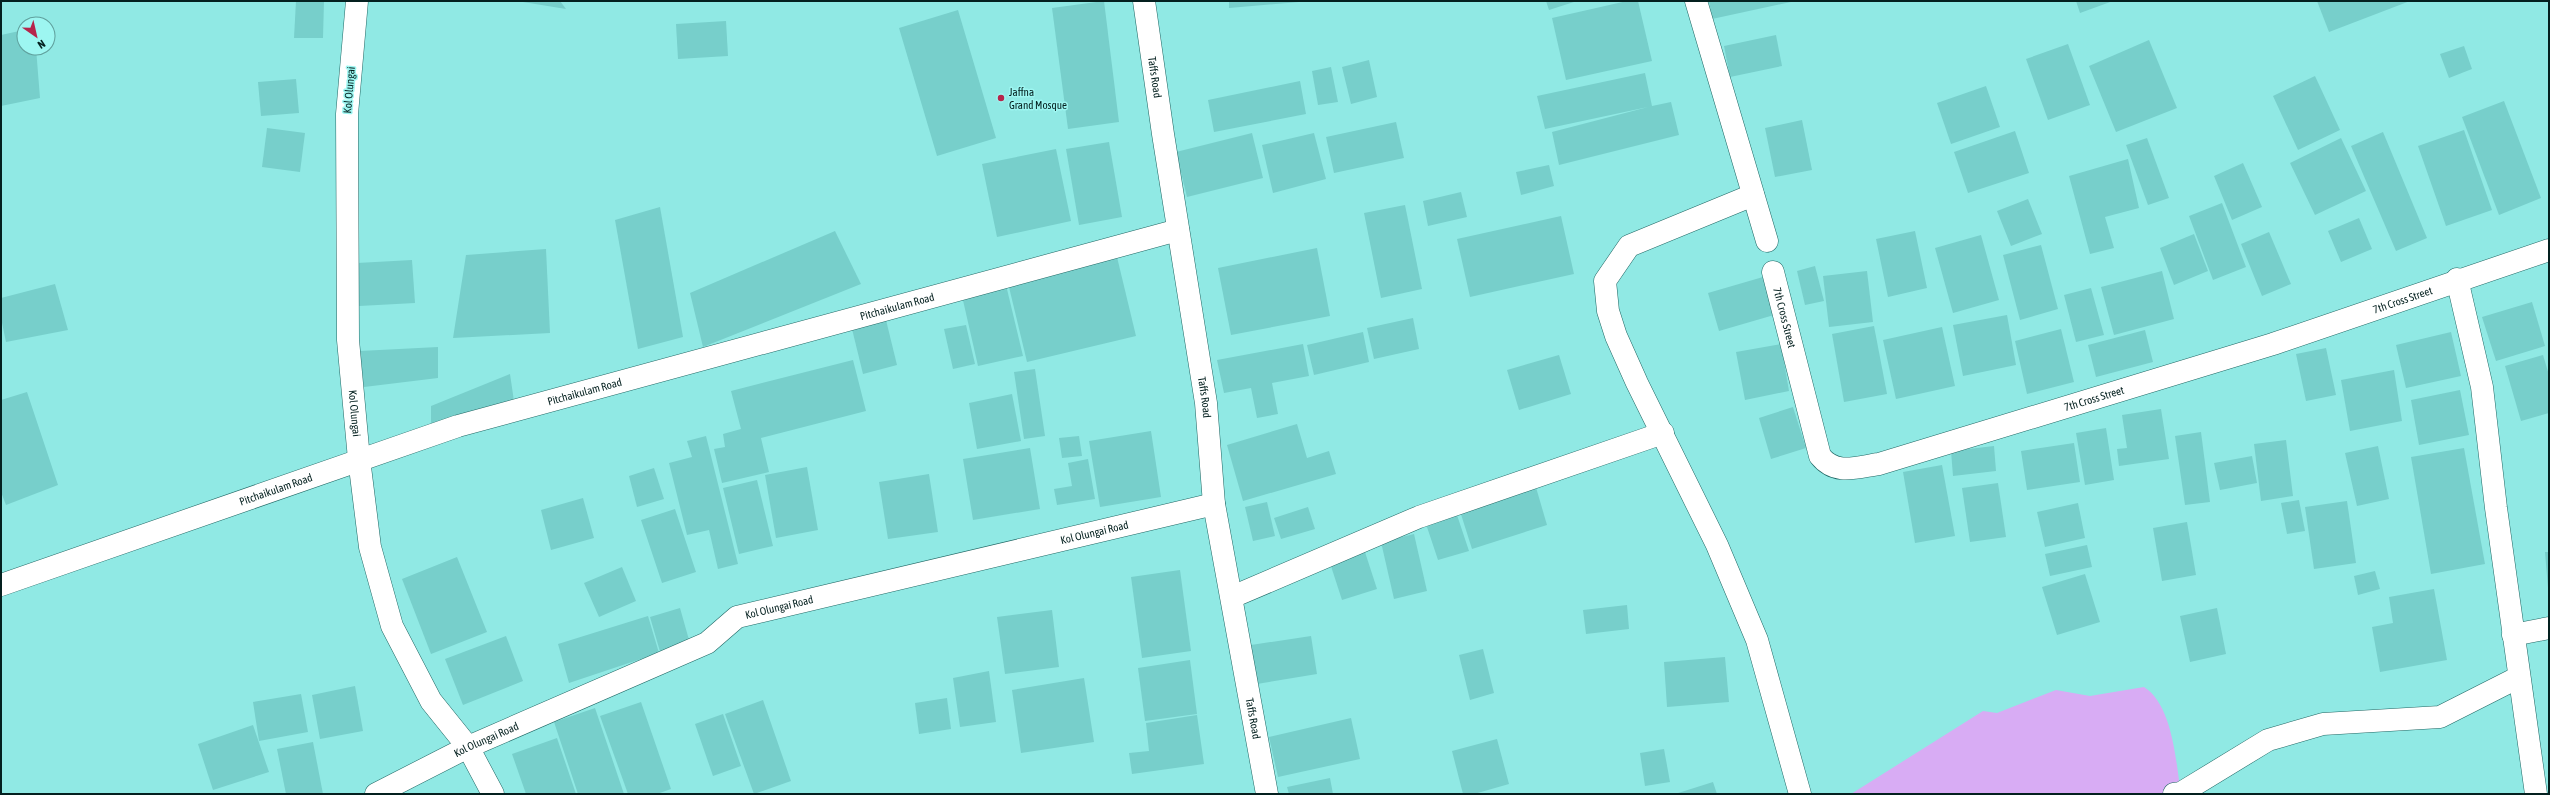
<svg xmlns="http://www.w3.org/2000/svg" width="2550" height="795" font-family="'Asap Condensed',sans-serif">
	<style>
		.green { fill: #d8acf4 }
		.building { fill: #77cfcb }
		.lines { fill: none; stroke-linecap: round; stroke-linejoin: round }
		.minor-casing { stroke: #206764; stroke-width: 23 }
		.minor { stroke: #fff; stroke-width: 22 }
		.poi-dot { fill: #b6254b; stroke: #9df6f1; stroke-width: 1.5 }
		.labels { text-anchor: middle; stroke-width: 3; stroke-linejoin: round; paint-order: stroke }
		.street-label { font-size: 11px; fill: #04201f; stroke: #9df6f1 }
		.poi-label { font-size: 11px; fill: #04201f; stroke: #9df6f1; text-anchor: start }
	</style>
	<rect width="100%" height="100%" fill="#90e9e4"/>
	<path class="green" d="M 2144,687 C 2173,705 2176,763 2181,794 L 1851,794 L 1983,711 L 1997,713 L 2056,690 L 2090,696 Z"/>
	<g class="building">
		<path d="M 296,1 L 324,1 L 323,38 L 294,38 Z"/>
		<path d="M 523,1 L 560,1 L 566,9 L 523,2 Z"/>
		<path d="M 1104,1 L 1119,122 L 1068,129 L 1052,8 Z"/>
		<path d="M 1229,1 L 1299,1 L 1299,2 L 1229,8 Z"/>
		<path d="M 1546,1 L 1577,1 L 1549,10 Z"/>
		<path d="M 1627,1 L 1638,1 L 1652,61 L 1566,80 L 1552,18 Z"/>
		<path d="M 1709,1 L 1791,1 L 1791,2 L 1712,19 Z"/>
		<path d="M 2076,1 L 2113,1 L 2080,13 Z"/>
		<path d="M 2317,1 L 2410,1 L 2329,32 Z"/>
		<path d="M 958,10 L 996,138 L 937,156 L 899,28 Z"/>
		<path d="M 726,21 L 728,56 L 678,59 L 676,24 Z"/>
		<path d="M 24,30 L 24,48 L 36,48 L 40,98 L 1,106 L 1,35 Z"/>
		<path d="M 1776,35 L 1782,66 L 1730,77 L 1724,46 Z"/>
		<path d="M 2149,40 L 2177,108 L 2116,132 L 2089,66 Z"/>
		<path d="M 2068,44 L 2090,105 L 2048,120 L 2026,59 Z"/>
		<path d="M 2464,46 L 2472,69 L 2449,78 L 2440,54 Z"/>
		<path d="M 1369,60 L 1377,97 L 1351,104 L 1342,67 Z"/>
		<path d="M 1331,67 L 1338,102 L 1318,105 L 1312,71 Z"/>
		<path d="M 1645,73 L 1652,106 L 1671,102 L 1679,135 L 1559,165 L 1552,132 L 1648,107 L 1545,129 L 1537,96 Z"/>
		<path d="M 2315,76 L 2340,130 L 2298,150 L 2273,96 Z"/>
		<path d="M 296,79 L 299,113 L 261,116 L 258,82 Z"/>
		<path d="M 1300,81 L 1306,114 L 1214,132 L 1208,100 Z"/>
		<path d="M 1986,86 L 2000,127 L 1951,144 L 1937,103 Z"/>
		<path d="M 2504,101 L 2541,198 L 2499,215 L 2462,117 Z"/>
		<path d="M 1802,120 L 1812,170 L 1775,177 L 1765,128 Z"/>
		<path d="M 1396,122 L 1404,158 L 1334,173 L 1326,137 Z"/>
		<path d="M 267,128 L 305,133 L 300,172 L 262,167 Z"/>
		<path d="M 2464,130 L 2492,210 L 2446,226 L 2418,146 Z"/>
		<path d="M 2015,131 L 2029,173 L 1968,193 L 1954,152 Z"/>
		<path d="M 2383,132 L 2427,238 L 2396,251 L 2351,146 Z"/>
		<path d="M 1252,133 L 1263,178 L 1187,197 L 1176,152 Z"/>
		<path d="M 1314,133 L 1326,179 L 1273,193 L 1262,145 Z"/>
		<path d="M 2147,138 L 2169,198 L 2148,205 L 2126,145 Z"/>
		<path d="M 2341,138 L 2366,191 L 2315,215 L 2290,163 Z"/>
		<path d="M 1109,142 L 1122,217 L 1079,225 L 1066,149 Z"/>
		<path d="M 1056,149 L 1071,221 L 997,237 L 982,164 Z"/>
		<path d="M 2128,159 L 2139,208 L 2105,217 L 2114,248 L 2090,254 L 2069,176 Z"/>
		<path d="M 2243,163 L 2262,207 L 2232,220 L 2214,176 Z"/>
		<path d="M 1549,165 L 1554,186 L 1521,195 L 1516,172 Z"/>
		<path d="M 1461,192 L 1467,217 L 1428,226 L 1423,201 Z"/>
		<path d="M 2028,199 L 2042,234 L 2011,246 L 1997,211 Z"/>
		<path d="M 2222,203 L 2246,267 L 2213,280 L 2189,216 Z"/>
		<path d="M 1405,205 L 1422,289 L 1381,298 L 1364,213 Z"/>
		<path d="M 660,207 L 683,337 L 638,349 L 615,220 Z"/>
		<path d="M 1561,216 L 1574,274 L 1470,297 L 1457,239 Z"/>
		<path d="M 2359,218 L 2372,249 L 2341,262 L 2328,231 Z"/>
		<path d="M 835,231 L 861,284 L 703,347 L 690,293 Z"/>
		<path d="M 1915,231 L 1927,288 L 1888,297 L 1876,239 Z"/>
		<path d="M 2269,232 L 2291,284 L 2262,296 L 2241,244 Z"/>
		<path d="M 2194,234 L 2208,271 L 2174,285 L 2160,248 Z"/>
		<path d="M 1981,235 L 1999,300 L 1953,313 L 1935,248 Z"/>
		<path d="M 2041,245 L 2058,309 L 2020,320 L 2003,255 Z"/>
		<path d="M 1317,248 L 1330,316 L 1231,335 L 1218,268 Z"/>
		<path d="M 546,249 L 550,333 L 453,338 L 466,255 Z"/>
		<path d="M 1117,257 L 1136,336 L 1027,362 L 1008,283 Z"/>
		<path d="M 412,260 L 415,303 L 359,306 L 357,263 Z"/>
		<path d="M 1815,266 L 1824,301 L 1805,305 L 1797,271 Z"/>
		<path d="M 1867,271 L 1873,322 L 1829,327 L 1823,276 Z"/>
		<path d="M 2162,271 L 2174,319 L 2114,335 L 2101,287 Z"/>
		<path d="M 1763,277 L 1774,315 L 1719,331 L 1708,293 Z"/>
		<path d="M 55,284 L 68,330 L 6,342 L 1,318 L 1,298 Z"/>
		<path d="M 1006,285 L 1023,356 L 978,366 L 962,296 Z"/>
		<path d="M 2091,288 L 2104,335 L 2076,342 L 2064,295 Z"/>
		<path d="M 2532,302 L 2545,346 L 2496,361 L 2482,317 Z"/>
		<path d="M 2007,315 L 2016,365 L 1963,376 L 1953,325 Z"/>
		<path d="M 1413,318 L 1419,349 L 1374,359 L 1367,328 Z"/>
		<path d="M 886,320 L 897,365 L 863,374 L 852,329 Z"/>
		<path d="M 966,325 L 975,364 L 953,369 L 944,329 Z"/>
		<path d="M 1874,326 L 1887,394 L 1844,402 L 1832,334 Z"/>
		<path d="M 1942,327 L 1955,386 L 1896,399 L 1883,340 Z"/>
		<path d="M 2061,329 L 2074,382 L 2027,394 L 2015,341 Z"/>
		<path d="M 2145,330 L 2153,362 L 2096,377 L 2088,345 Z"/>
		<path d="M 1363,332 L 1369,362 L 1314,375 L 1307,345 Z"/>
		<path d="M 2451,332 L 2461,376 L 2406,388 L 2396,345 Z"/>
		<path d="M 1303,344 L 1309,376 L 1272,383 L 1278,414 L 1257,418 L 1251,388 L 1224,393 L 1217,360 Z"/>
		<path d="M 1781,344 L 1789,391 L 1745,400 L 1736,352 Z"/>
		<path d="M 438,347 L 438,378 L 364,387 L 360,351 Z"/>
		<path d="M 2326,348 L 2336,395 L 2306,401 L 2296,354 Z"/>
		<path d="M 1559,355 L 1571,394 L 1519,410 L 1507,370 Z"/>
		<path d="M 2543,355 L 2549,375 L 2549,413 L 2521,421 L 2505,366 Z"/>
		<path d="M 853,360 L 866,411 L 761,438 L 769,472 L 722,483 L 714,449 L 725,447 L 723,434 L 741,429 L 731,391 Z"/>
		<path d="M 1035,369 L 1045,436 L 1024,439 L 1014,372 Z"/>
		<path d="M 2394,370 L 2402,421 L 2350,431 L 2341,380 Z"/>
		<path d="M 510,374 L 515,408 L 431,434 L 431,406 Z"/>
		<path d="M 2460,390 L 2469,435 L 2419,445 L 2411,400 Z"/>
		<path d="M 27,392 L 58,485 L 6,505 L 1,492 L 1,400 Z"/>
		<path d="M 1012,394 L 1021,441 L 977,449 L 969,403 Z"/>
		<path d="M 1793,407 L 1806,448 L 1771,459 L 1759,418 Z"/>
		<path d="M 2161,409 L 2169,459 L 2119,466 L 2117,449 L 2127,448 L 2122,415 Z"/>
		<path d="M 1297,424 L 1307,458 L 1329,451 L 1336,474 L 1243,501 L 1227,445 Z"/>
		<path d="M 2106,428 L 2114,480 L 2085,485 L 2076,433 Z"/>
		<path d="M 1151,431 L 1161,497 L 1100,507 L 1089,441 Z"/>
		<path d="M 2201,432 L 2210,502 L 2185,505 L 2175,436 Z"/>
		<path d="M 706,436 L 738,564 L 718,569 L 709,530 L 687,535 L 669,463 L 692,457 L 687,441 Z"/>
		<path d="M 1079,436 L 1082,456 L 1062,458 L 1059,438 Z"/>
		<path d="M 2286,440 L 2293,496 L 2261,501 L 2254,444 Z"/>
		<path d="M 2074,443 L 2080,482 L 2027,490 L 2021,451 Z"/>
		<path d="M 1994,446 L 1996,471 L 1953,476 L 1951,451 Z"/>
		<path d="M 2378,446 L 2389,499 L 2357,506 L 2345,453 Z"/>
		<path d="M 1030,448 L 1040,509 L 973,520 L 963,459 Z"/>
		<path d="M 2464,448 L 2485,564 L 2431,574 L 2411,457 Z"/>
		<path d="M 2252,456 L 2257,483 L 2220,490 L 2214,463 Z"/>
		<path d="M 1088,459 L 1095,499 L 1057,505 L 1054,489 L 1072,486 L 1068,463 Z"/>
		<path d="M 1942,465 L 1955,536 L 1915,543 L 1903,472 Z"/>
		<path d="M 807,467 L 818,530 L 776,538 L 765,475 Z"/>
		<path d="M 654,468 L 664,499 L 637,507 L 629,476 Z"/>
		<path d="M 929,474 L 938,532 L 888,539 L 879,482 Z"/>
		<path d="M 757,480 L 773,546 L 739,554 L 723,488 Z"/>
		<path d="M 1998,483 L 2006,537 L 1970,542 L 1962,488 Z"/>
		<path d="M 1535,484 L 1547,525 L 1472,549 L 1459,508 Z"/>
		<path d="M 583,498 L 594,538 L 551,550 L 541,510 Z"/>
		<path d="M 2299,500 L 2305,531 L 2287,534 L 2281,503 Z"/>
		<path d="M 2347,501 L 2356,563 L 2314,569 L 2305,507 Z"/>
		<path d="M 1267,502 L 1275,536 L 1253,541 L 1245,507 Z"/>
		<path d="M 2078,503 L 2085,538 L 2045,547 L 2037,512 Z"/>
		<path d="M 1308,507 L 1315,529 L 1281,539 L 1274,518 Z"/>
		<path d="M 675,509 L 696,572 L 662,583 L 641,520 Z"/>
		<path d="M 1455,509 L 1469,551 L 1438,560 L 1424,518 Z"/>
		<path d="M 2187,522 L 2196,575 L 2162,581 L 2153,528 Z"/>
		<path d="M 1414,534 L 1427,591 L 1394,599 L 1381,542 Z"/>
		<path d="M 2087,545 L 2092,567 L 2050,576 L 2045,554 Z"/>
		<path d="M 1364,549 L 1377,589 L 1342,600 L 1329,560 Z"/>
		<path d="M 2545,552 L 2549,552 L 2549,588 L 2548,588 Z"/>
		<path d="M 457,557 L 487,632 L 431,654 L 402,579 Z"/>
		<path d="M 622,567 L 636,601 L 599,617 L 584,583 Z"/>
		<path d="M 1180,570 L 1191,651 L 1142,658 L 1131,577 Z"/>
		<path d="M 2375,571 L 2380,589 L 2358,595 L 2354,576 Z"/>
		<path d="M 2085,574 L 2100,622 L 2057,635 L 2042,587 Z"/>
		<path d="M 2434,589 L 2447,660 L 2380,672 L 2372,627 L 2393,623 L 2389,597 Z"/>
		<path d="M 1627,605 L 1629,629 L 1586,634 L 1583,610 Z"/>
		<path d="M 680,608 L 691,647 L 661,655 L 650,617 Z"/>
		<path d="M 2217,608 L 2226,654 L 2190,662 L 2180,616 Z"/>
		<path d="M 1052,610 L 1059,667 L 1005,674 L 997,617 Z"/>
		<path d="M 648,616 L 659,653 L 569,683 L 558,644 Z"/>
		<path d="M 506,636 L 523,681 L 463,705 L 445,659 Z"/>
		<path d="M 1311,636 L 1317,674 L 1257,684 L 1251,645 Z"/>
		<path d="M 1483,649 L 1494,693 L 1470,700 L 1459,655 Z"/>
		<path d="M 1725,657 L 1729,702 L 1667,707 L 1664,662 Z"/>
		<path d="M 1190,660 L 1197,714 L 1145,721 L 1138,668 Z"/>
		<path d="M 989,671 L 996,722 L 960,727 L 953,678 Z"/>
		<path d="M 1084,678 L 1094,742 L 1021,753 L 1012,690 Z"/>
		<path d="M 355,686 L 363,731 L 320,739 L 312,695 Z"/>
		<path d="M 301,694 L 308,732 L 259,741 L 253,702 Z"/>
		<path d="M 947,698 L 951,729 L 919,734 L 915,703 Z"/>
		<path d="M 763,700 L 791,781 L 754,794 L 725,714 Z"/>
		<path d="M 641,702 L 671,789 L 657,794 L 628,794 L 600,716 Z"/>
		<path d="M 595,708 L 624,794 L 578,794 L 554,722 Z"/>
		<path d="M 723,714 L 741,766 L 713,776 L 695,724 Z"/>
		<path d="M 1197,715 L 1204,764 L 1132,774 L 1129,753 L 1149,751 L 1146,723 Z"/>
		<path d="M 1351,718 L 1360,759 L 1278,777 L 1269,737 Z"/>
		<path d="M 253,725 L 269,772 L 213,790 L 198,744 Z"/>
		<path d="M 557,738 L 576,794 L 526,794 L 512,754 Z"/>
		<path d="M 1497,739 L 1509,784 L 1474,794 L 1463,794 L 1452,751 Z"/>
		<path d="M 313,742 L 323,794 L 286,794 L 277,749 Z"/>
		<path d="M 1664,749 L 1670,782 L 1645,786 L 1640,753 Z"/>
		<path d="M 1330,778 L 1333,794 L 1289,794 L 1287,787 Z"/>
		<path d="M 1713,782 L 1717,794 L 1675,794 Z"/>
	</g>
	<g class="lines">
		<g class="minor-casing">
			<g id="minor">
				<path id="s1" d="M 357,1 L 347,114 L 348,340 L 359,459 L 370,547 L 392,626 L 431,701 L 468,747 L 493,794"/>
				<path id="s2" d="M 1144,1 L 1163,134 L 1206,403 L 1214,504 L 1267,794"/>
				<path d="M 1696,1 L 1767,241"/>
				<path d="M 1753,195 L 1629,246 L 1605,281 L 1608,311 L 1616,336 L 1637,383 L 1717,545 L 1757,640 L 1800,794"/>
				<path id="s3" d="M 1773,272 L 1820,456 C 1836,476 1857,467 1879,464 L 2273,344 L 2549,250"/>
				<path d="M 2457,279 L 2482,387 L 2496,508 L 2536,794"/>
				<path id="s4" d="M 1,585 L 458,426 L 1178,230"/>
				<path d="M 1232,597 L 1419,517 L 1663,433"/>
				<path d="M 2513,635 L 2549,628"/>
				<path id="s5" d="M 376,794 L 468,747 L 707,643 L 737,617 L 1214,504"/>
				<path d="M 2174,794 L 2181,793 L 2268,740 L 2323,724 L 2440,717 L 2519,677"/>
			</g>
		</g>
		<use href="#minor" class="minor"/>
	</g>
	<circle class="poi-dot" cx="1001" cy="98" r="4"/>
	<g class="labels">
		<g class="street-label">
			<text dy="4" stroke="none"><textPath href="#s2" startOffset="77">Taffs Road</textPath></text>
			<text transform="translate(349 90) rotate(-85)" y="4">Kol Olungai</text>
			<text dy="4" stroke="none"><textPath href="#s3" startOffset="802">7th Cross Street</textPath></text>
			<text dy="4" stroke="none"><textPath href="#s4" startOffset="939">Pitchaikulam Road</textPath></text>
			<text dy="4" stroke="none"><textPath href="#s3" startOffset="47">7th Cross Street</textPath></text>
			<text dy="4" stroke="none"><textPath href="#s4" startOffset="615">Pitchaikulam Road</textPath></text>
			<text dy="4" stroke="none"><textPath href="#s2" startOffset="401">Taffs Road</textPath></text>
			<text dy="4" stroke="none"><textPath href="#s3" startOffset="478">7th Cross Street</textPath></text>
			<text dy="4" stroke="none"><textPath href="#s1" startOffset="413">Kol Olungai</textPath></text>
			<text dy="4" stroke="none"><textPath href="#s4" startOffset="291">Pitchaikulam Road</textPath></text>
			<text dy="4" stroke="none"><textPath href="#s5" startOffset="771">Kol Olungai Road</textPath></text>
			<text dy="4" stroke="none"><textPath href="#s5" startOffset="447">Kol Olungai Road</textPath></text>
			<text dy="4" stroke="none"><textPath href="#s2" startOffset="726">Taffs Road</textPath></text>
			<text dy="4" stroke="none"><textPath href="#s5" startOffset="123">Kol Olungai Road</textPath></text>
		</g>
		<g class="poi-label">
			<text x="1009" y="96">Jaffna<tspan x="1009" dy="13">Grand Mosque</tspan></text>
		</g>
	</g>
	<rect width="2550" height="795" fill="none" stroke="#04201f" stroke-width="4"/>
	<g transform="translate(36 36) rotate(146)"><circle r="19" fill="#9df6f1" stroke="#60a09d"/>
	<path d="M0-3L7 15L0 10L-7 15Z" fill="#b6254b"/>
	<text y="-6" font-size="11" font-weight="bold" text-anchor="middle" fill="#04201f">N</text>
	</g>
</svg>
